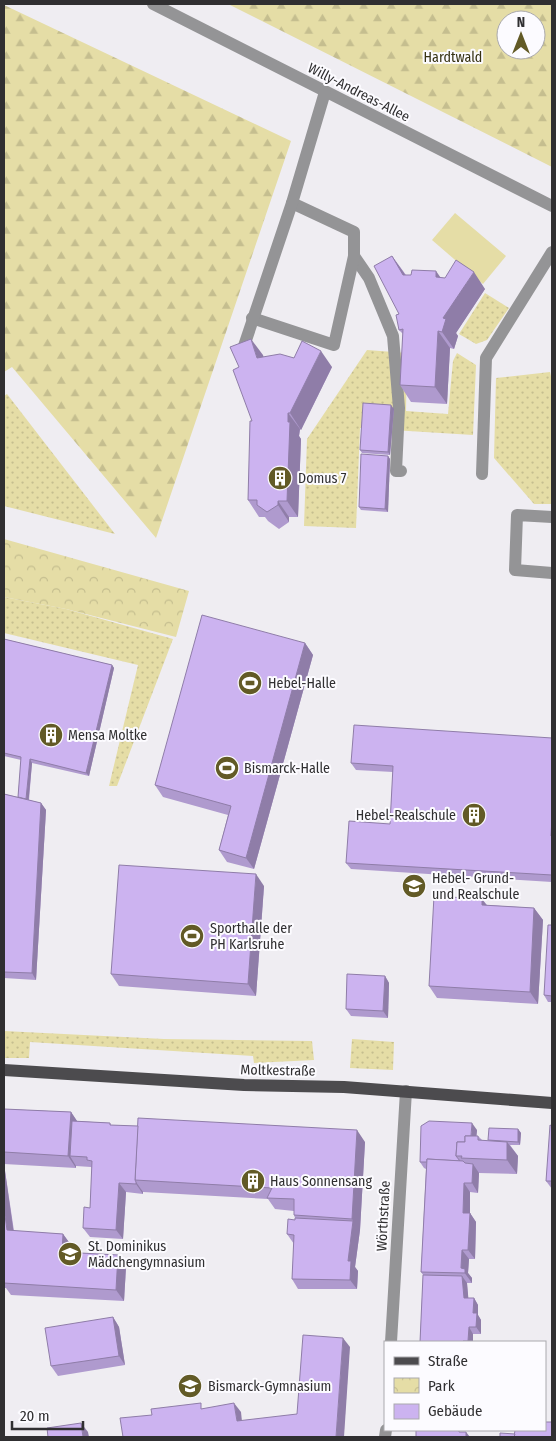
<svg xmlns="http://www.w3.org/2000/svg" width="556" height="1441" font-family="'Fira Sans Condensed',sans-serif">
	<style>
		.grass { fill: url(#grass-dots) }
		.forest { fill: url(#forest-firs); fill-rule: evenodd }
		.park { fill: url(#park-crowns) }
		.garden { fill: #e5dda6 }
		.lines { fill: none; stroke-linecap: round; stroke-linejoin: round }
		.minor { stroke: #949496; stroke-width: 12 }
		.major { stroke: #4c4b4e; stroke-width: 12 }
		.wall { fill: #af9ace }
		.shaded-wall { fill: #8f7da8 }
		.building { fill: #ccb3f0; stroke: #8f7da8 }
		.labels { text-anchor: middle; stroke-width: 4; stroke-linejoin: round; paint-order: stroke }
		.park-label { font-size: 14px; fill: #363213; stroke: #fcfbff }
		.street-label { font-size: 14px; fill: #302f31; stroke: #fcfbff }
		.poi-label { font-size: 14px; fill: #302f31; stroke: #fcfbff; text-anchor: start }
	</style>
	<defs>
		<pattern id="grass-dots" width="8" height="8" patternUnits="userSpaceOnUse" patternTransform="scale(1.25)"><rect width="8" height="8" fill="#e5dda6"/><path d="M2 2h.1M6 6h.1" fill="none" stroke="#c5be8f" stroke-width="1.8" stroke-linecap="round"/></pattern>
		<pattern id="forest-firs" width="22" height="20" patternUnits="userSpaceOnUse" patternTransform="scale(1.25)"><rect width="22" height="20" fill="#e5dda6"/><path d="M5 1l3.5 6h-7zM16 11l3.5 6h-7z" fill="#c5be8f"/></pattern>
		<pattern id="park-crowns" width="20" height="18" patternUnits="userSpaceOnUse" patternTransform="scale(1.25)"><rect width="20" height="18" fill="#e5dda6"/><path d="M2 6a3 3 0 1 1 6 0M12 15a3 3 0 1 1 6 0" fill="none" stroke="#c5be8f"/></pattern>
	</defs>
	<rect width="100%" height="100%" fill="#efedf2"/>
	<g class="grass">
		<path d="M 485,293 L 509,308 L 487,340 L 476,344 L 459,334 Z"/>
		<path d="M 367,350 L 407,353 L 406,411 L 448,414 L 453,361 L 457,353 L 476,365 L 473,435 L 360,428 L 356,528 L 304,526 L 307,439 Z"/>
		<path d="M 550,372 L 552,381 L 552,504 L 534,504 L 494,458 L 496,378 Z"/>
		<path d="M 7,394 L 115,534 L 4,506 L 4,396 Z"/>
		<path d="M 4,597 L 66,609 L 173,639 L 117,786 L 109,786 L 138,665 L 4,633 Z"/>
		<path d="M 4,1031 L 164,1039 L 312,1041 L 314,1060 L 254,1063 L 253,1056 L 30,1042 L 29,1058 L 4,1058 Z"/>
		<path d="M 352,1039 L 394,1042 L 393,1070 L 350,1068 Z"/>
	</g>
	<g class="forest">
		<path d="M 228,4 L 552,4 L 552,167 ZM 506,20 L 536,20 L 536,50 L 506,50 Z"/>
		<path d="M 4,5 L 291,141 L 156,538 L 12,367 L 4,372 Z"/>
	</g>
	<path class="park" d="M 4,539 L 189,591 L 176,637 L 66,609 L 4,597 Z"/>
	<path class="garden" d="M 455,213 L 506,256 L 483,284 L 432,240 Z"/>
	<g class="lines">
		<g class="minor">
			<path d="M 153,4 L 552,206"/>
			<path d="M 354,256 L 369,278 L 393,336 L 399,408 L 396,471 L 401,471"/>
			<path d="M 252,318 L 334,345 L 354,256 L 354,232 L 292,203"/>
			<path d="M 242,352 L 292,203 L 325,92"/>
			<path d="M 482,474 L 486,358 L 552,252"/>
			<path d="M 552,517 L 517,515 L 515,570 L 552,573"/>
			<path d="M 391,1342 L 406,1091"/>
			<path d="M 385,1437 L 386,1430"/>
		</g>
		<path class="major" d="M 4,1070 L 244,1085 L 344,1087 L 552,1103"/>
	</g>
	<g class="wall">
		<path d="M 392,256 L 406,275 L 440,277 L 485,289 L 456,333 L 458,336 L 454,349 L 450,348 L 447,404 L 411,402 L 400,385 L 403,334 L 399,330 L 399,314 Z"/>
		<path d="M 263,355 L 263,357 L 294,358 L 332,367 L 301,430 L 300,429 L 299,436 L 301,439 L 298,517 L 289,517 L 289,522 L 279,529 L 268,521 L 265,517 L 259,517 L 248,500 L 252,421 Z"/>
		<path d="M 394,409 L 390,455 L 362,453 L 360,450 Z"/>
		<path d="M 388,456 L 390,459 L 388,512 L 361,510 L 359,507 Z"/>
		<path d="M 4,639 L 112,665 L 114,668 L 89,776 L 32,763 L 29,800 L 41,803 L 46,810 L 36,980 L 4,978 L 4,794 L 18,797 L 21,760 L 4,756 Z"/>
		<path d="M 305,643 L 313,655 L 254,869 L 227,862 L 219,850 L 228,815 L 163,797 L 155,785 Z"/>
		<path d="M 552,738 L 552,882 L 351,869 L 346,863 L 390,824 L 393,772 L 356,770 L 351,763 Z"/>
		<path d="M 264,886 L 256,996 L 119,986 L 111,974 Z"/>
		<path d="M 482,899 L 487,905 L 534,908 L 543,920 L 538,1004 L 437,998 L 429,986 Z"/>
		<path d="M 552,925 L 552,1002 L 548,1002 L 544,995 Z"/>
		<path d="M 385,976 L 389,983 L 388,1018 L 351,1016 L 346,1009 Z"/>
		<path d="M 4,1109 L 71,1112 L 77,1121 L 110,1123 L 111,1125 L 365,1142 L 360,1230 L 355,1267 L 358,1271 L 357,1289 L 298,1289 L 292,1279 L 294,1244 L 287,1234 L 295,1220 L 295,1218 L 294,1215 L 294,1211 L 275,1209 L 268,1199 L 143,1192 L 143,1194 L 126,1192 L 123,1239 L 90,1237 L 83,1228 L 90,1208 L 92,1168 L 91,1167 L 76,1166 L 76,1168 L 4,1164 Z"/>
		<path d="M 552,1126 L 552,1189 L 546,1181 Z"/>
		<path d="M 518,1129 L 521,1133 L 520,1145 L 510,1145 L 518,1156 L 517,1174 L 479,1173 L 478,1193 L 470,1192 L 470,1213 L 476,1222 L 475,1259 L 469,1259 L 468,1273 L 472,1278 L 472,1283 L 467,1283 L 468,1298 L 474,1298 L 478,1305 L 478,1315 L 481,1320 L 481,1334 L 473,1334 L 473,1342 L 420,1342 L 423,1275 L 421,1272 L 426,1169 L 424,1168 L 420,1162 L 477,1130 L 476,1136 L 478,1136 L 482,1140 L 488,1141 Z"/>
		<path d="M 4,1164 L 14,1231 L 63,1234 L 71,1245 L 71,1253 L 118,1255 L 126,1267 L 124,1301 L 11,1295 L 6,1288 L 4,1288 Z"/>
		<path d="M 113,1317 L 119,1327 L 125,1365 L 58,1376 L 51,1366 Z"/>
	</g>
	<g class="shaded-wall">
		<path d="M 392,256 L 404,273 L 414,292 L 403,275 Z"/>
		<path d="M 436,271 L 448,288 L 436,277 Z"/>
		<path d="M 474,272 L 485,289 L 456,333 L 458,336 L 454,349 L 442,332 L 443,318 Z"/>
		<path d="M 438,331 L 450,348 L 447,404 L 435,387 Z"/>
		<path d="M 251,339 L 263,355 L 269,375 L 257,358 Z"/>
		<path d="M 321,351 L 332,367 L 301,430 L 290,413 Z"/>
		<path d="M 391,405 L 394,409 L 390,455 L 388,452 Z"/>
		<path d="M 288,413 L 300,429 L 299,436 L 301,439 L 298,517 L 287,501 Z"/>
		<path d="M 388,456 L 390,459 L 388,512 L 385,509 Z"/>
		<path d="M 278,501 L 289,517 L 289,522 L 278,505 Z"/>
		<path d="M 305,643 L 313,655 L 254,869 L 246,858 Z"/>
		<path d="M 112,665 L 114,668 L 89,776 L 86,773 Z"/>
		<path d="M 30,759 L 32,763 L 28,806 L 26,802 Z"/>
		<path d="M 41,803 L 46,810 L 36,980 L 32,973 Z"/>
		<path d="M 256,874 L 264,886 L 256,996 L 248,984 Z"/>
		<path d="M 482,899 L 490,910 L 482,905 Z"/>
		<path d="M 534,908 L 543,920 L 538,1004 L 530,992 Z"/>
		<path d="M 385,976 L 389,983 L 388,1018 L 383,1011 Z"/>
		<path d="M 71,1112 L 79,1124 L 70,1156 L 76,1166 L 76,1168 L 68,1156 Z"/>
		<path d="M 472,1123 L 477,1130 L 475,1157 L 471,1150 Z"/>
		<path d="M 518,1129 L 521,1133 L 520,1145 L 518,1142 Z"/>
		<path d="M 357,1130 L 365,1142 L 360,1230 L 355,1267 L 358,1271 L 357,1289 L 350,1280 L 348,1261 L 353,1221 L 352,1219 Z"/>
		<path d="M 507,1142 L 518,1156 L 517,1174 L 507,1160 Z"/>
		<path d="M 4,1164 L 15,1242 L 7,1230 L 4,1208 Z"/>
		<path d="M 473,1164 L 479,1173 L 478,1193 L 472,1183 Z"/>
		<path d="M 136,1182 L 143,1192 L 143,1194 L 136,1184 Z"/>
		<path d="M 119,1183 L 126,1192 L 123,1239 L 116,1230 Z"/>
		<path d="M 464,1183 L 470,1192 L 470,1213 L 476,1222 L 475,1259 L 468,1250 L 463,1213 Z"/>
		<path d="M 63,1234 L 71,1245 L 70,1264 L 62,1252 Z"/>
		<path d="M 462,1250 L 469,1259 L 468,1273 L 472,1278 L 472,1283 L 461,1268 Z"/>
		<path d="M 118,1255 L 126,1267 L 124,1301 L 116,1290 Z"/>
		<path d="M 462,1276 L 467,1283 L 469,1305 L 464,1298 Z"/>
		<path d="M 474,1298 L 478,1305 L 478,1315 L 481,1320 L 481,1334 L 476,1327 L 473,1313 Z"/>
		<path d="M 113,1317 L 119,1327 L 125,1365 L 119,1356 Z"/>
		<path d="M 469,1327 L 473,1334 L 473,1342 L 469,1342 L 468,1341 Z"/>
		<path d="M 343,1338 L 350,1347 L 344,1437 L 336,1437 Z"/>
		<path d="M 234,1403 L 241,1412 L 243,1431 L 237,1421 Z"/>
		<path d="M 81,1423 L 88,1432 L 89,1437 L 83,1437 Z"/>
		<path d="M 466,1432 L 470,1437 L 466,1437 Z"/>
	</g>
	<g class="building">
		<path d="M 392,256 L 403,275 L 411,275 L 412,270 L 436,271 L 436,277 L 445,278 L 456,260 L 474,272 L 443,318 L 446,319 L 442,332 L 438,331 L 435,387 L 400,385 L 403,329 L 399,330 L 396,315 L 399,314 L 374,266 Z"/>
		<path d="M 251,339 L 257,358 L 280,354 L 294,358 L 302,341 L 321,351 L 290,413 L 288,413 L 288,422 L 290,422 L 287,501 L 278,501 L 278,505 L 267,512 L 257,505 L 257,500 L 248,500 L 250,421 L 252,421 L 233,370 L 239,367 L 230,347 Z"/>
		<path d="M 363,403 L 391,405 L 388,452 L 360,450 Z"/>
		<path d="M 361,454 L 388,456 L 385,509 L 359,507 Z"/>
		<path d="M 202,615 L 305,643 L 246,858 L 219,850 L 231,806 L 155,785 Z"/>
		<path d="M 4,639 L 112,665 L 86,773 L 30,759 L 26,799 L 18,797 L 21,757 L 4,753 Z"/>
		<path d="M 354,725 L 552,738 L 552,818 L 551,836 L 552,836 L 552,875 L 346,863 L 349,821 L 390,824 L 393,766 L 351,763 Z"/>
		<path d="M 4,794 L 41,803 L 32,973 L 4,972 Z"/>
		<path d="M 119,865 L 256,874 L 248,984 L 111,974 Z"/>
		<path d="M 434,896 L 482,899 L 482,905 L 534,908 L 530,992 L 429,986 Z"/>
		<path d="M 548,925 L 552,925 L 552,996 L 544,995 Z"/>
		<path d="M 347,974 L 385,976 L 383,1011 L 346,1009 Z"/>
		<path d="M 4,1109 L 71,1112 L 68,1156 L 4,1152 Z"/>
		<path d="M 138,1118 L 357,1130 L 352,1219 L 294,1215 L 294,1199 L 267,1198 L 272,1188 L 135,1180 Z"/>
		<path d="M 72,1121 L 110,1123 L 110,1125 L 138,1126 L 135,1180 L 136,1182 L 136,1184 L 119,1183 L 116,1230 L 83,1228 L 84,1207 L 90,1208 L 92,1161 L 87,1160 L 87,1157 L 70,1156 Z"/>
		<path d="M 429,1121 L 472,1123 L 471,1136 L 465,1136 L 465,1142 L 457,1142 L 456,1156 L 460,1161 L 427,1159 L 427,1162 L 420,1162 L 421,1126 Z"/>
		<path d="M 550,1125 L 552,1126 L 552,1181 L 546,1181 Z"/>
		<path d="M 489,1128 L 518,1129 L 518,1142 L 488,1140 Z"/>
		<path d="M 465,1136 L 478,1136 L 478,1140 L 507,1142 L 507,1160 L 461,1158 L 462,1156 L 456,1156 L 457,1142 L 465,1142 Z"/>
		<path d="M 427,1159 L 463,1161 L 465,1163 L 473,1164 L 472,1183 L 464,1183 L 463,1213 L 470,1213 L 468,1250 L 462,1250 L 461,1268 L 465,1269 L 465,1273 L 421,1272 Z"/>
		<path d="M 4,1208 L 7,1230 L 63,1234 L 62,1252 L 118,1255 L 116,1290 L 4,1283 Z"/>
		<path d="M 295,1218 L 353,1221 L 348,1261 L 351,1261 L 350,1280 L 292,1279 L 294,1235 L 287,1234 L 288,1219 L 295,1220 Z"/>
		<path d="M 423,1275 L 462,1276 L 464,1298 L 474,1298 L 473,1313 L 477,1313 L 476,1327 L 469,1327 L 468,1341 L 463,1341 L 463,1342 L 420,1342 Z"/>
		<path d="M 113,1317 L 119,1356 L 51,1366 L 45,1328 Z"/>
		<path d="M 303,1335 L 343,1338 L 336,1437 L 123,1437 L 120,1418 L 152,1415 L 151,1409 L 201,1403 L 201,1409 L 234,1403 L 237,1421 L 297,1414 Z"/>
		<path d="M 545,1422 L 552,1422 L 552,1437 L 514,1437 L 515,1430 L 545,1430 Z"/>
		<path d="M 81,1423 L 83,1437 L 48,1437 L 47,1428 Z"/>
		<path d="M 416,1430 L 459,1430 L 459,1432 L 466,1432 L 466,1437 L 416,1437 Z"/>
		<path d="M 500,1433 L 515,1434 L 514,1437 L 500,1437 Z"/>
	</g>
	<defs>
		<g id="building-disc" transform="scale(1.25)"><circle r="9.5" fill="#625a26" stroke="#fcfbff"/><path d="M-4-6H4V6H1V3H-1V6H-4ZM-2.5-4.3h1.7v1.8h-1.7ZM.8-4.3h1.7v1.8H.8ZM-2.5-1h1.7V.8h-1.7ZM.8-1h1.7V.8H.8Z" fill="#fff"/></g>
		<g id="stadium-disc" transform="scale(1.25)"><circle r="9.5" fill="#625a26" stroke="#fcfbff"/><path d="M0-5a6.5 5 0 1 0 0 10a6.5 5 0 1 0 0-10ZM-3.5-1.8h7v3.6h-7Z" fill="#fff"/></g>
		<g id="school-disc" transform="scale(1.25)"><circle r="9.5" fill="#625a26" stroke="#fcfbff"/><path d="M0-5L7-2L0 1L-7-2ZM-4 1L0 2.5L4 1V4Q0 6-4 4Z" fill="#fff"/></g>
	</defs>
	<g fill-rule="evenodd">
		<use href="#building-disc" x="280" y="478"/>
		<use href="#stadium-disc" x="250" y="683"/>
		<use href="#building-disc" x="51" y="735"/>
		<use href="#stadium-disc" x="227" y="768"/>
		<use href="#building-disc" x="474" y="815"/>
		<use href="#school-disc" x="414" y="886"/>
		<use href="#stadium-disc" x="192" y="936"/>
		<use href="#building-disc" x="253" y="1181"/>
		<use href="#school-disc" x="70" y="1254"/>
		<use href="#school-disc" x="190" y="1386"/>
	</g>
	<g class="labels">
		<g class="park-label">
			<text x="453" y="62">Hardtwald</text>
		</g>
		<g class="street-label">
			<text transform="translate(359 92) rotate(27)" y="5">Willy-Andreas-Allee</text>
			<text transform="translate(278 1070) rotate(1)" y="5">Moltkestraße</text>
			<text transform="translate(383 1216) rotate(-87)" y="5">Wörthstraße</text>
		</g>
		<g class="poi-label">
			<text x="298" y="483">Domus 7</text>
			<text x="268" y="688">Hebel-Halle</text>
			<text x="68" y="740">Mensa Moltke</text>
			<text x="244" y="773">Bismarck-Halle</text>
			<text x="456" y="820" text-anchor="end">Hebel-Realschule</text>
			<text x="432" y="883">Hebel- Grund-<tspan x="432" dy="16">und Realschule</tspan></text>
			<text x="210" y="933">Sporthalle der<tspan x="210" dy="16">PH Karlsruhe</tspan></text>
			<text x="270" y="1186">Haus Sonnensang</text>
			<text x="88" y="1251">St. Dominikus<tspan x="88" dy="16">Mädchengymnasium</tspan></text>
			<text x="208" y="1391">Bismarck-Gymnasium</text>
		</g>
	</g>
	<rect width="556" height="1441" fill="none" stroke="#302f31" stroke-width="10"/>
	<rect x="384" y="1341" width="162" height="90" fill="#fcfbff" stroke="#aaa9ad"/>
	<rect x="394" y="1357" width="25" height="8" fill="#4c4b4e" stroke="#aaa9ad"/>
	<text x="428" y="1366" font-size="15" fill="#302f31">Straße</text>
	<rect x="394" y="1378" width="25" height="15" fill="url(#park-crowns)" stroke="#aaa9ad"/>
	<text x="428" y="1391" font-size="15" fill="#302f31">Park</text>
	<rect x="394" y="1404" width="25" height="15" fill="#ccb3f0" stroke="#aaa9ad"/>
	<text x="428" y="1416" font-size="15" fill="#302f31">Gebäude</text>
	<g transform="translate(521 35)"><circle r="24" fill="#fcfbff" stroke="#aaa9ad"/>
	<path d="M0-4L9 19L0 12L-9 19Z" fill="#625a26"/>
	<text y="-8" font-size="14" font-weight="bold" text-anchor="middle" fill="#302f31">N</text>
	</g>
	<path d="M12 1421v8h71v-8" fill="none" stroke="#302f31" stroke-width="2.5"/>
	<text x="20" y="1421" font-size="15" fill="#302f31" stroke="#fcfbff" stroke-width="4" paint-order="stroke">20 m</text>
</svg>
